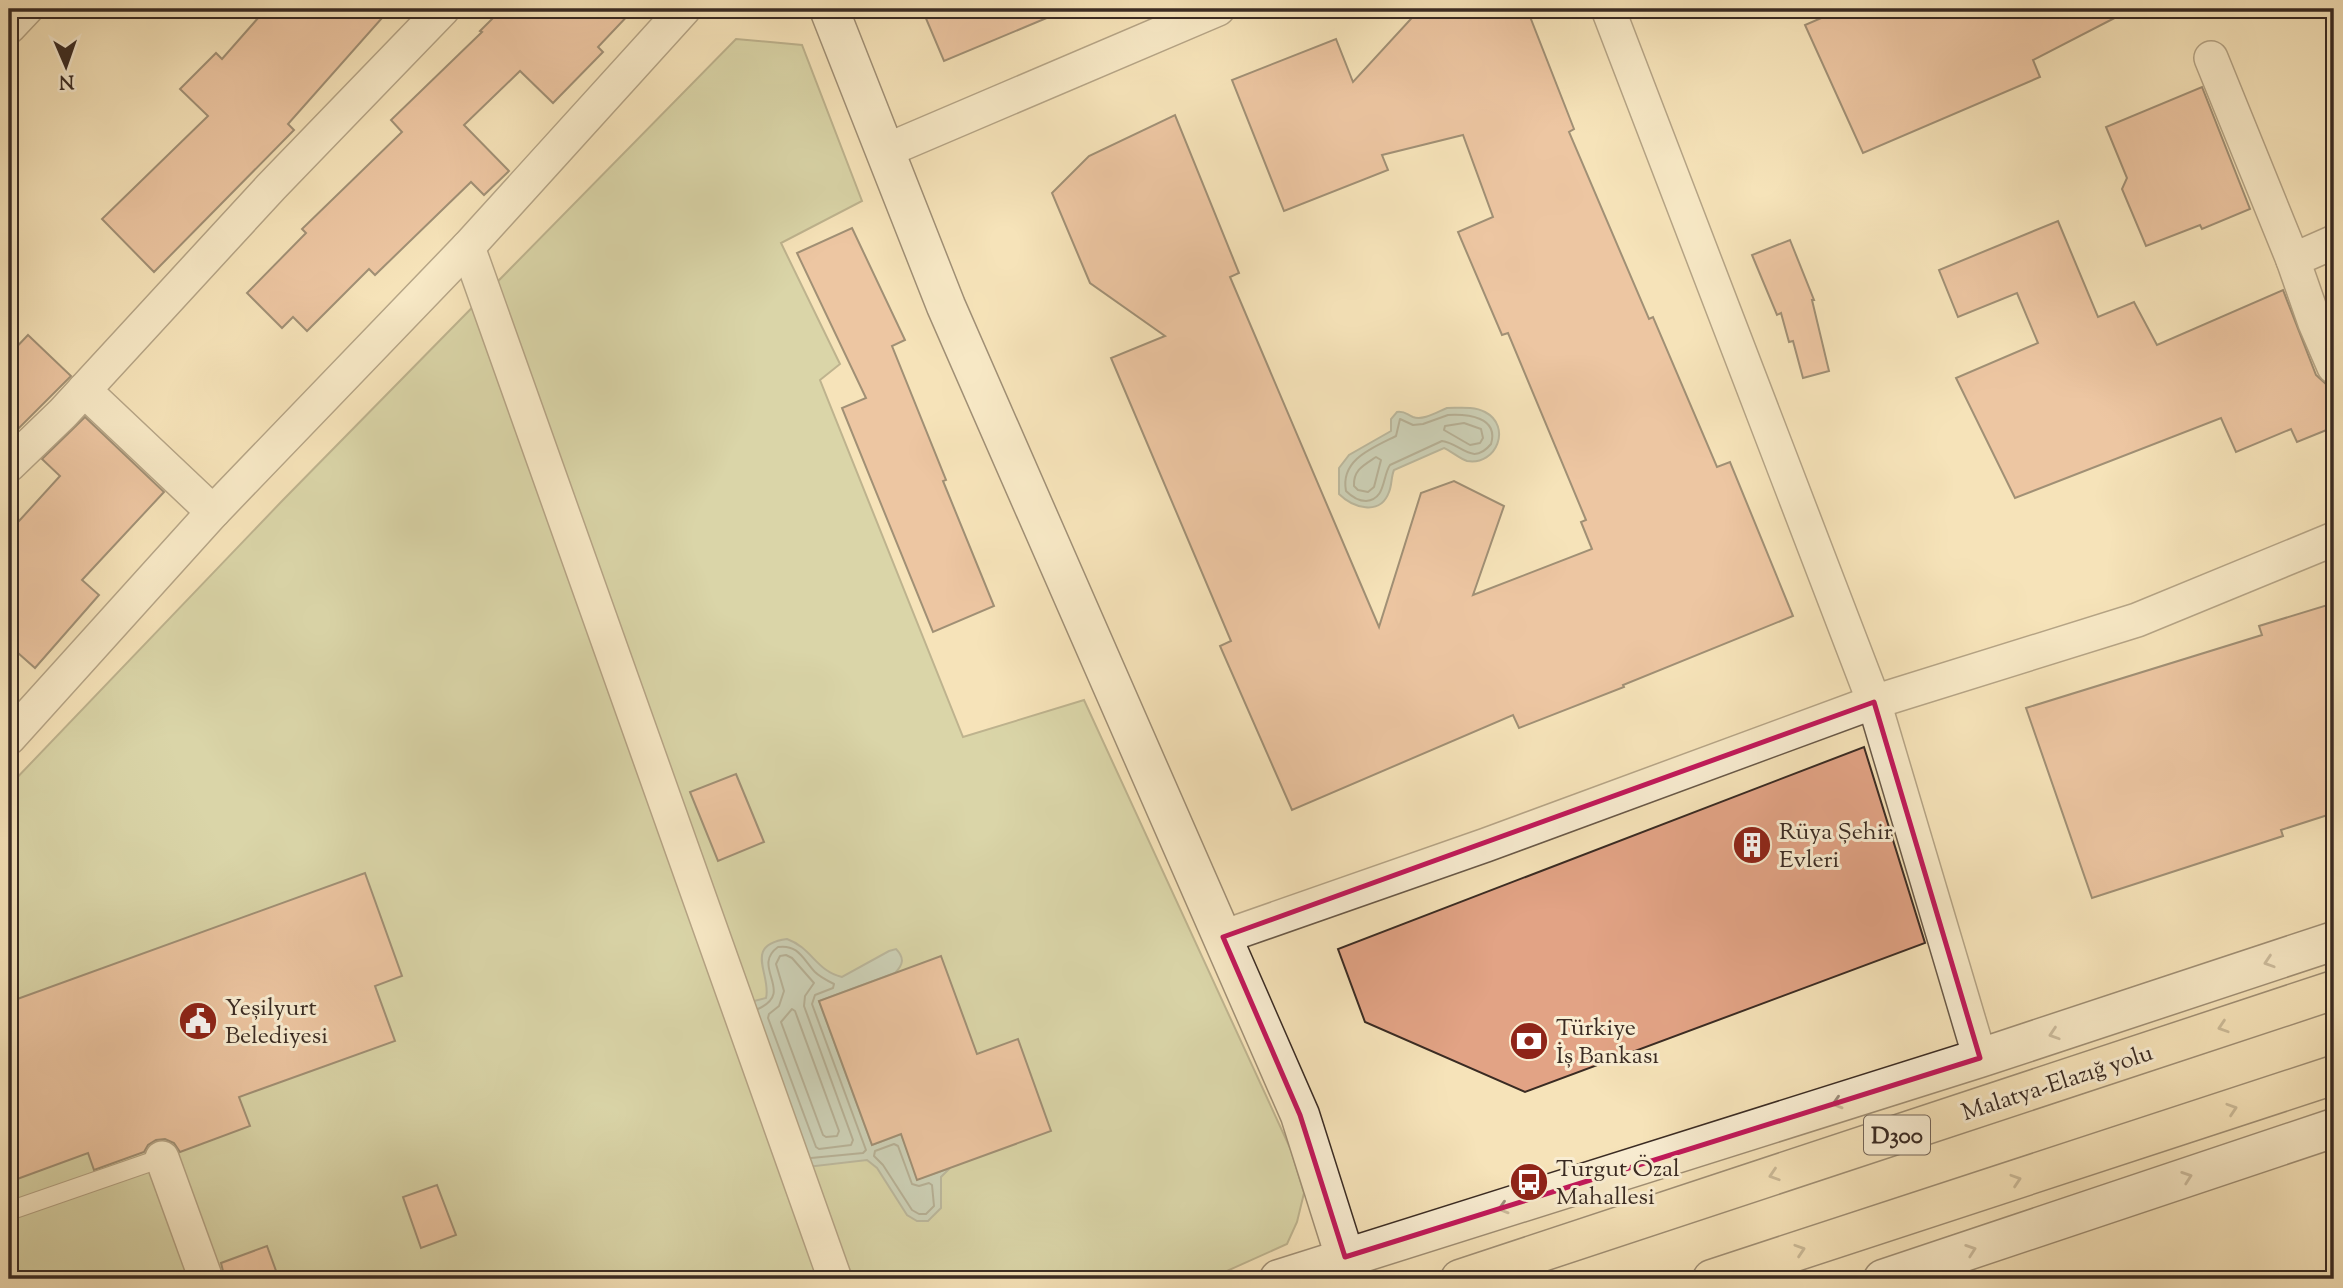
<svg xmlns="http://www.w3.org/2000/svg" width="2343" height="1288" font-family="'Sorts Mill Goudy',serif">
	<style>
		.green { fill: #b9c492; stroke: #7a785a; stroke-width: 2 }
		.water { fill: #9ebdb5; stroke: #76837b; stroke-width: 2 }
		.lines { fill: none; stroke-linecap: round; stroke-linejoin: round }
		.shore { stroke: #6c746c; stroke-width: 2 }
		.building { fill: #e2a385; stroke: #3a2b23; stroke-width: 2 }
		.lane-casing { stroke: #695948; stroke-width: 20 }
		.street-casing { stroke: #695948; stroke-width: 36 }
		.secondary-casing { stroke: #3a2b23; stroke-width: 41 }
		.highway-casing { stroke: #3a2b23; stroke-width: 41 }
		.lane { stroke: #f9edd2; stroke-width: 18 }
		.street { stroke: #f9edd2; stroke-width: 33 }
		.secondary { stroke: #f9edd2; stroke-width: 38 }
		.highway { stroke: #f6e3b9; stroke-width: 38 }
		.oneway { stroke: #9a8c7a }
		.oneway2 { stroke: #98876e }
		.marked { fill: none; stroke: #c2185b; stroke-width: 5; stroke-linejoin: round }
		.labels { text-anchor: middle; stroke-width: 6; stroke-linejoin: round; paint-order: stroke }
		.shield { fill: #f9edd2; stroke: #736558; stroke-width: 2 }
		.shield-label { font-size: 23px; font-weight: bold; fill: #3a2b23 }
		.poi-label { font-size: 24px; fill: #3a2b23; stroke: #f9edd2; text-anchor: start }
		.street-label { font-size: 24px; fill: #3a2b23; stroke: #f9edd2 }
	</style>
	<rect width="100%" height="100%" fill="#f6e3b9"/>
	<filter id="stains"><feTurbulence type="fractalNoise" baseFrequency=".00286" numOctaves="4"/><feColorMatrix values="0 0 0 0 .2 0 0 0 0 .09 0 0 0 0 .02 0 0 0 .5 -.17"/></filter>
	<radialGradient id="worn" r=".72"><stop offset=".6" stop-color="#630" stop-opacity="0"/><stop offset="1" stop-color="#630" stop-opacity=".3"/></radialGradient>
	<path class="green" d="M 736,39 L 802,45 L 862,201 L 781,243 L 840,364 L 820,380 L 963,737 L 1084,700 L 1291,1150 L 1304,1193 L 1297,1222 L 1287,1244 L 1209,1279 L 9,1279 L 9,786 L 282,501 Z"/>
	<g class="water">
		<path d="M 1447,408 C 1459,408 1474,406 1485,412 C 1512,426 1497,466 1467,461 C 1460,459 1451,451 1444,448 L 1394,470 C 1391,477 1392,485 1389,492 C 1380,517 1352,507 1339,494 L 1339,468 L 1349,455 L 1391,431 L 1391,419 L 1397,412 C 1405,411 1406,414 1413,417 C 1423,421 1437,412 1447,408 Z"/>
		<path d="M 787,939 C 812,948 816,971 842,977 L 889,951 L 896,949 C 905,958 903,965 895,973 L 819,1001 L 872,1145 L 901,1134 L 918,1179 L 950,1168 L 941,1177 L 941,1208 L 928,1221 L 917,1221 L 907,1215 L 877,1168 L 867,1160 L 807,1167 L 746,1003 L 766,998 C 772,975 742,945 787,939 Z"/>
	</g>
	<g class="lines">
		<g class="shore">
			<path d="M 1448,415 C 1468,414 1499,417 1491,444 C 1472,467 1461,443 1442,441 L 1390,465 C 1382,477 1386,499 1366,501 C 1358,501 1352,497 1346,491 C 1340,460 1372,448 1396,436 L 1400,419 L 1413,425 L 1423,424 Z"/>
			<path d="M 1464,423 L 1481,429 L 1483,438 L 1480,443 L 1470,445 L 1444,430 L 1445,426 Z"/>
			<path d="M 1376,457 L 1381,460 L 1374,487 L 1368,492 L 1358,490 L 1354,486 C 1353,470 1364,465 1376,457 Z"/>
			<path d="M 786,955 L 792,958 L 814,983 L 805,996 L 804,1006 L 853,1140 L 851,1145 L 819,1149 L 816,1147 L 768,1018 L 769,1014 L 779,1006 L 784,991 L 776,964 L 780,956 Z"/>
			<path d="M 758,1009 C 796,992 750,967 778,947 C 798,944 803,959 815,972 C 820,977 828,981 834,984 L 833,988 L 815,995 L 812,1004 L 866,1150 L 863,1153 L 811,1158"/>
			<path d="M 792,1009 L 795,1011 L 839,1131 L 837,1136 L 826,1137 L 823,1135 L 781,1022 Z"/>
			<path d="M 894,1144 L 898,1146 L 912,1184 L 919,1186 L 929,1183 L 932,1185 L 934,1206 L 926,1214 L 919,1214 L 912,1210 L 883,1165 L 874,1156 L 875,1151 Z"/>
		</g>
	</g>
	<g class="building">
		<path d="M 266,9 L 390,9 L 288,124 L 294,130 L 154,272 L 102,219 L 208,116 L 180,89 L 216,53 L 222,59 Z"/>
		<path d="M 502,9 L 634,9 L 598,47 L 603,52 L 553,103 L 520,71 L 464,125 L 509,171 L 484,195 L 471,182 L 375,275 L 369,269 L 307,331 L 293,317 L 282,328 L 247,293 L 306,233 L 302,229 L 402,132 L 391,120 L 482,32 L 480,31 Z"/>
		<path d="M 922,9 L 1068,9 L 944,61 Z"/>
		<path d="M 1420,9 L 1527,9 L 1574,129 L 1569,132 L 1649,319 L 1653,317 L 1717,467 L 1730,462 L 1793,616 L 1623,685 L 1624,687 L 1519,728 L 1513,715 L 1292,810 L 1220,646 L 1231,641 L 1111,358 L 1165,336 L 1090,283 L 1052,193 L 1089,156 L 1175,115 L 1239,273 L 1230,277 L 1379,627 L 1421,493 L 1454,481 L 1504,506 L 1473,595 L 1592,549 L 1581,522 L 1586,520 L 1508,333 L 1502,335 L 1458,232 L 1493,217 L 1463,135 L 1382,155 L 1388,170 L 1284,211 L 1232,80 L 1336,39 L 1353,82 Z"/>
		<path d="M 1842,9 L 2132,9 L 2033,60 L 2040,77 L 1863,153 L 1805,25 Z"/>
		<path d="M 2202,87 L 2250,209 L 2202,229 L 2200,225 L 2146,246 L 2122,189 L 2127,178 L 2106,127 Z"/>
		<path d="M 2058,221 L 2098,317 L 2134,302 L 2157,345 L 2283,290 L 2316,375 L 2327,385 L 2334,400 L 2334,427 L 2297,442 L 2291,429 L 2236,452 L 2221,418 L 2015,498 L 1956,378 L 2038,343 L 2017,293 L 1958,317 L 1939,270 Z"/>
		<path d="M 852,228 L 905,340 L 892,346 L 946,480 L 943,481 L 994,606 L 933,632 L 842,408 L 866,398 L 797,253 Z"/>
		<path d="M 1790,240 L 1814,300 L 1812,300 L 1829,371 L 1803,378 L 1793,341 L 1789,342 L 1781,313 L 1777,315 L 1752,255 Z"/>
		<path d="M 28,335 L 71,376 L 14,433 L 9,429 L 9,355 Z"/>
		<path d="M 85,417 L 164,492 L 82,580 L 99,595 L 35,668 L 9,645 L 9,532 L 60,476 L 42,459 Z"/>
		<path d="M 2334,603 L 2334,813 L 2281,830 L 2283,836 L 2092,898 L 2026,708 L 2262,635 L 2259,626 Z"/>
		<path d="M 1864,747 L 1925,943 L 1525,1092 L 1365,1022 L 1338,949 Z"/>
		<path d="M 736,774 L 764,842 L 718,861 L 690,792 Z"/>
		<path d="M 365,873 L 402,976 L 375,986 L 395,1041 L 239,1097 L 250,1126 L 180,1152 L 174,1143 L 165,1139 L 156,1140 L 148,1145 L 144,1152 L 94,1170 L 88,1153 L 9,1182 L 9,1002 Z"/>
		<path d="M 941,956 L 977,1054 L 1018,1039 L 1051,1131 L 917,1180 L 901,1134 L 872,1145 L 819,1001 Z"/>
		<path d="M 437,1185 L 456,1235 L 421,1248 L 403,1197 Z"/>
		<path d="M 267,1246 L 279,1279 L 225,1279 L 221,1263 Z"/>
	</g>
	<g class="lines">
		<g class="lane-casing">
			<path id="lane" d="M 9,1211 L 162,1158"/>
		</g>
		<g class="street-casing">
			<g id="street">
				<path d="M 1608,9 L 1874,702 L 1980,1058"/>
				<path d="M 9,27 L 26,9"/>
				<path d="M 2211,58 L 2293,260"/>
				<path d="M 885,151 L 1218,9"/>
				<path d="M 2334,242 L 2293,260 L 2315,323 L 2334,367"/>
				<path d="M 468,247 L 835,1279"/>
				<path d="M 84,390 L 213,512"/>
				<path d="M 9,465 L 63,413 L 271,187 L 443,9"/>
				<path d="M 9,738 L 213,512 L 468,247 L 684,9"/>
				<path d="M 1223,937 L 1486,845 L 1874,702 L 2137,620 L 2334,539"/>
				<path d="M 162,1158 L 206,1279"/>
			</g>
		</g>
		<g class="secondary-casing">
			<g id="secondary">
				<path d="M 829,9 L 946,306 L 1300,1115 L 1345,1257"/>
				<path d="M 1279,1279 L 1980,1058 L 2334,941"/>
				<path d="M 1883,1279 L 2334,1128"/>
			</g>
		</g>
		<g class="highway-casing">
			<g id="highway">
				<path d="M 1460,1279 L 2334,990"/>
				<path d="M 1712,1279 L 2334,1075"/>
			</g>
		</g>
		<use href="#lane" class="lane"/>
		<use href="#street" class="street"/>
		<use href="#secondary" class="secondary"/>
		<use href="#highway" class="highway"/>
	</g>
	<defs><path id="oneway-chevron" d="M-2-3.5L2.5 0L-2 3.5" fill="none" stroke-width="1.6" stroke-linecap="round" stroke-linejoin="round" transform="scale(1.75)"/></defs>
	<g class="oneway">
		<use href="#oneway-chevron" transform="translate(2269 962) rotate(162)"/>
		<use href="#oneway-chevron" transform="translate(2054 1034) rotate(162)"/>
		<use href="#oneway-chevron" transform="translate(1837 1103) rotate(163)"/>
		<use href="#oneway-chevron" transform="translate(2187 1177) rotate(-19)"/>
		<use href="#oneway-chevron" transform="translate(1503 1208) rotate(163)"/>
		<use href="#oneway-chevron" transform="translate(1971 1250) rotate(-19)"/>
	</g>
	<g class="oneway2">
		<use href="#oneway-chevron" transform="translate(2223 1027) rotate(162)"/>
		<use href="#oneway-chevron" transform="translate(2232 1109) rotate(-18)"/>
		<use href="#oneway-chevron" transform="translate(1774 1175) rotate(162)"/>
		<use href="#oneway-chevron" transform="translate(2016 1180) rotate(-18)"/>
		<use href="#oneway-chevron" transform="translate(1800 1250) rotate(-18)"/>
	</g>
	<path d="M0 0H2343V1288H0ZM 1874,702 L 1980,1058 L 1345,1257 L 1300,1115 L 1223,937 Z" fill="#f6e3b9" fill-opacity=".55" fill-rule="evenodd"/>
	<path class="marked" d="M 1874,702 L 1980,1058 L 1345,1257 L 1300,1115 L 1223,937 Z"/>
	<defs>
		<g id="building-disc" transform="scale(2.0125)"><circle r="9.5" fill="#8f2418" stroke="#f9edd2"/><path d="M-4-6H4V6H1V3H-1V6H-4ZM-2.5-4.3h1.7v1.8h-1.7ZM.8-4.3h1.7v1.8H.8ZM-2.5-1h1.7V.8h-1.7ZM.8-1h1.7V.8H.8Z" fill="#fff"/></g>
		<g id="civic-disc" transform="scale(2.0125)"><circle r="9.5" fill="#8f2418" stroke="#f9edd2"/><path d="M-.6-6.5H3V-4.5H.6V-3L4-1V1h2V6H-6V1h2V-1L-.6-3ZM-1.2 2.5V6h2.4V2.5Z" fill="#fff"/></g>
		<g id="bank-disc" transform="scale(2.0125)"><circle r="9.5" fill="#8f2418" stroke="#f9edd2"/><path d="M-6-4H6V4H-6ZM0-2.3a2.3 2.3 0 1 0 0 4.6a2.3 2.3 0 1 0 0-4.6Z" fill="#fff"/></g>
		<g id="bus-disc" transform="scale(2.0125)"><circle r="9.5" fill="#8f2418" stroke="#f9edd2"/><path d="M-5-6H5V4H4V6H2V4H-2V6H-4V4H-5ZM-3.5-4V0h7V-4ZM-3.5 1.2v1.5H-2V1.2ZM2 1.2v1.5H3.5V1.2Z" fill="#fff"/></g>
	</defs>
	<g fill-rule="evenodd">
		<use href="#building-disc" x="1752" y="845"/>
		<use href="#civic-disc" x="198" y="1021"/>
		<use href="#bank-disc" x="1529" y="1041"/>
		<use href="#bus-disc" x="1529" y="1182"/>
	</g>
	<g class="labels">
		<rect class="shield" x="1864" y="1115.5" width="66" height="39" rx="5"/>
		<g class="shield-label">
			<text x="1897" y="1143">D300</text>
		</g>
		<g class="poi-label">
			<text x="1779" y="839">Rüya Şehir<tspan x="1779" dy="28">Evleri</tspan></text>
			<text x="225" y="1015">Yeşilyurt<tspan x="225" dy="28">Belediyesi</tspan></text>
			<text x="1556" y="1035">Türkiye<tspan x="1556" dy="28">İş Bankası</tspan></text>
			<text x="1556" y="1176">Turgut Özal<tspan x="1556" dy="28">Mahallesi</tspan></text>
		</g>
		<g class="street-label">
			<text transform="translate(2057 1082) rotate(-18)" y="8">Malatya-Elazığ yolu</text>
		</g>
	</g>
	<rect width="2343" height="1288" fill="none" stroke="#f6e3b9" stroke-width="35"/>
	<rect x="10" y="10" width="2322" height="1267" fill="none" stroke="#3a2b23" stroke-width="3.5"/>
	<rect x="18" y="18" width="2308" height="1253" fill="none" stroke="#3a2b23" stroke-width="2"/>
	<g transform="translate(66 66) rotate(178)" stroke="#f9edd2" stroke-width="5" paint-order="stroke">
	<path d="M0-5L12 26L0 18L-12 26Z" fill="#3a2b23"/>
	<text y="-10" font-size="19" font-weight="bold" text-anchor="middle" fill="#3a2b23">N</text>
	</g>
	<rect width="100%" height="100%" filter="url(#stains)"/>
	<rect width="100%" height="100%" fill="url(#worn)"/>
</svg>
